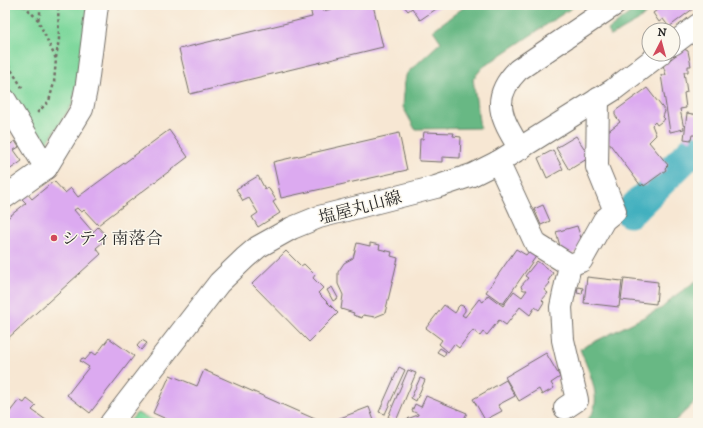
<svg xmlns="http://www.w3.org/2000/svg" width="703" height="428" font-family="'IM FELL DW Pica','Noto Serif JP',serif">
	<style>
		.green { fill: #7fd89d; stroke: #558264 }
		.forest { fill: #67b884; stroke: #497258 }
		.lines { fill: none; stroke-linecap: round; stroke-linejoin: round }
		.river { stroke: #42b0bf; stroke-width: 31 }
		.building { fill: #dcaaf0 }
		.minor-casing { stroke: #726d66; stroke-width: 24 }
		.path { stroke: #726d66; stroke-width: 2.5; stroke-dasharray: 3 3; stroke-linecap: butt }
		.minor { stroke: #fff; stroke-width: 22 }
		.poi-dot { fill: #d1495b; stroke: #fbf7ec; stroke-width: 1.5 }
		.labels { text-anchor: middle; stroke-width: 3; stroke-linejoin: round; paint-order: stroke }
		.street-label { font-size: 17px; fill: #2b2b2b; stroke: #fbf7ec }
		.poi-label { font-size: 17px; fill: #2b2b2b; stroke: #fbf7ec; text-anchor: start }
	</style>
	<rect width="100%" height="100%" fill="#fbf7ec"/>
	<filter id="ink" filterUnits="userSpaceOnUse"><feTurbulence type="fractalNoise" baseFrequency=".025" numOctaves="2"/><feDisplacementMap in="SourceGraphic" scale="8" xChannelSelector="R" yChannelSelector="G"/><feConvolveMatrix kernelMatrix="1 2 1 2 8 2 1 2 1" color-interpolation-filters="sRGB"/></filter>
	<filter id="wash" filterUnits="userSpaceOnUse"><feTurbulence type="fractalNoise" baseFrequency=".012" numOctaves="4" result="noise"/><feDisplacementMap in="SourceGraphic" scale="16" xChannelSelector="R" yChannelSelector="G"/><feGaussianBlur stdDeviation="0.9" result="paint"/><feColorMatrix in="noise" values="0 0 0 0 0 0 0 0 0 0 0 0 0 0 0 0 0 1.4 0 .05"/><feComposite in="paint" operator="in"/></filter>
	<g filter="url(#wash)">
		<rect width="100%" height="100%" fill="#f7e7d3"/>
		<g class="green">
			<path d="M 5,5 L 91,5 L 73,103 L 43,149 L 5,85 Z"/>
			<path d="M 137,413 L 160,423 L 128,423 Z"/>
		</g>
		<g class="forest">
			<path d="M 467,5 L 576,5 L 483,67 L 473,79 L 480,128 L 415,129 L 403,107 L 405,79 L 407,73 L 441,42 L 433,30 Z"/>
			<path d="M 640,5 L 655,5 L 638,21 L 611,36 L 608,30 Z"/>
			<path d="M 696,281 L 698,281 L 698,399 L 673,423 L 582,423 C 609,409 588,370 580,349 L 662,308 L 672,298 Z"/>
		</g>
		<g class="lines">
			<path class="river" d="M 630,212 L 698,145"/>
		</g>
		<g id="blocks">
			<g class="building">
				<path d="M 320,5 L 322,5 L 323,11 L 348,5 L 373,5 L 383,47 L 190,94 L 179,49 L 312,17 L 310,7 Z"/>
				<path d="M 403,5 L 442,5 L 420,20 L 412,8 L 408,11 Z"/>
				<path d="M 664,5 L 698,5 L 669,27 L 663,19 L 659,22 L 653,13 Z"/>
				<path d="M 684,49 L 688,51 L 691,66 L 688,66 L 688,72 L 684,72 L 687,92 L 684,93 L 686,108 L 680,109 L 684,129 L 670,132 L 661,75 L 666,75 L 663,65 Z"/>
				<path d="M 647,88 L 665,111 L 663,117 L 665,119 L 657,125 L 655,122 L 652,125 L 656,135 L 649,142 L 668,165 L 665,168 L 666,170 L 644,186 L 643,184 L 641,186 L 603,135 L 620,122 L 615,115 L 615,111 Z"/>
				<path d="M 687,113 L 698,115 L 698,135 L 692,135 L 691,140 L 684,139 Z"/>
				<path d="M 169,130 L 188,157 L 98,225 L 84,210 L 82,212 L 80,211 L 77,208 L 74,210 L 93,232 L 98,227 L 106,236 L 101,240 L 103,242 L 96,248 L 101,254 L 5,341 L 5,220 L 26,203 L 20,197 L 26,192 L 32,199 L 54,181 L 65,193 L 71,188 L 78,197 Z"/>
				<path d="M 424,132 L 454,133 L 453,136 L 461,137 L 460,158 L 442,157 L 442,162 L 419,161 L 420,139 L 423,139 Z"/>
				<path d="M 399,133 L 407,170 L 281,198 L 273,162 Z"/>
				<path d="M 576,136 L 590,157 L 569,170 L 556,148 Z"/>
				<path d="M 15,141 L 19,147 L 14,150 L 22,161 L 5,173 L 5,148 Z"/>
				<path d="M 553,150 L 563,169 L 547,178 L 538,158 Z"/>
				<path d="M 258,176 L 265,189 L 268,187 L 276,200 L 273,202 L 280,213 L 258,227 L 252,217 L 258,213 L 249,198 L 243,201 L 236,189 Z"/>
				<path d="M 543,205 L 550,221 L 541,225 L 534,209 Z"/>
				<path d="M 577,226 L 584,247 L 570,255 L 569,251 L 562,253 L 556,232 Z"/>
				<path d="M 357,243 L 370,246 L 370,243 L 380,245 L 379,249 L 392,252 L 391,256 L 398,258 L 385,313 L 375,317 L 363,315 L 362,318 L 353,315 L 354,313 L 341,309 L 343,295 L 338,284 L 338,272 L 344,263 L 353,258 Z"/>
				<path d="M 516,249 L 526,255 L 530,250 L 537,255 L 503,304 L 486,292 Z"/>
				<path d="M 286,251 L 301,266 L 304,264 L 315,275 L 313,278 L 323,288 L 318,293 L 338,313 L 309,342 L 252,284 Z"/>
				<path d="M 537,261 L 553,273 L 548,281 L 550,283 L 544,290 L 548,293 L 542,300 L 544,302 L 539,310 L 535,307 L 530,315 L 520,307 L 506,325 L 499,320 L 487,335 L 483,332 L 480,336 L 473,330 L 459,348 L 454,344 L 448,352 L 439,344 L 442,340 L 426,328 L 444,305 L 455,313 L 457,310 L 458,307 L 460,305 L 463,306 L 465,308 L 465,311 L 462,315 L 465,317 L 479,299 L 483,302 L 488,295 L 503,306 L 514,291 L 522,297 L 527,290 L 524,290 L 522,289 L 521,286 L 528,278 L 525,276 Z"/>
				<path d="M 587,277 L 622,281 L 619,307 L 584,303 Z"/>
				<path d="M 624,278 L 658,282 L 656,304 L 621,300 Z"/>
				<path d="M 332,287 L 338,298 L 333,301 L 327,290 Z"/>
				<path d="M 578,287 L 583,288 L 582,294 L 577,293 Z"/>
				<path d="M 109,338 L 134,356 L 90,413 L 67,395 L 89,367 L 80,361 L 82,358 L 85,360 L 92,352 L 96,355 Z"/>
				<path d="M 142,340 L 147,343 L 141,350 L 137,346 Z"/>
				<path d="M 440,348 L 446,352 L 444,356 L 437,352 Z"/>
				<path d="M 546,353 L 560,377 L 551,383 L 554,388 L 542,395 L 539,389 L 519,401 L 505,377 Z"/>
				<path d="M 399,367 L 405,370 L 385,414 L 379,412 Z"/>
				<path d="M 204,370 L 324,423 L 175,423 L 153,413 L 170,375 L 197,386 Z"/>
				<path d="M 408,370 L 416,373 L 396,421 L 388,417 Z"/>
				<path d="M 420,378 L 425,380 L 416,401 L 411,398 Z"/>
				<path d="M 506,380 L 515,396 L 498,405 L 502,411 L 485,420 L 473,399 Z"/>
				<path d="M 426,396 L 467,413 L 462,423 L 396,423 L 418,415 L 418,414 L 412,411 L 415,404 L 421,407 Z"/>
				<path d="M 27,399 L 36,406 L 32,410 L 50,423 L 5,423 L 5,418 L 19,400 L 24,403 Z"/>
				<path d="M 369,407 L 375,423 L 327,423 Z"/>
			</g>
		</g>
	</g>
	<g filter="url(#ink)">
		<use href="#blocks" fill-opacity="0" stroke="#726d66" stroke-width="1"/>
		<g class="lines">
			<g class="minor-casing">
				<g id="minor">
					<path d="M 673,44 L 698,25"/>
					<path d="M 5,100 L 46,168 L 5,197"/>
					<path d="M 520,149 C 502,119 489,99 518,70 L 614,5"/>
					<path d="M 498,162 L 536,244 L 570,265 L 581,261 L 604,220 L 615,211 L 597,167 L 598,99"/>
					<path d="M 46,168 L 82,109 L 87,84 L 97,5"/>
					<path d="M 565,408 L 577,400 L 563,340 L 561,307 L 570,265"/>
					<path d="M 111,423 L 219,283 L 245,258 L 258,247 L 292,228 L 319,217 L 436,187 L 472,175 L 498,162 L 613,90 L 660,54"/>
				</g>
			</g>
			<g class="path">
				<path d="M 24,5 L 38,20 L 56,59 L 54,83 L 49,101 L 37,113"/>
				<path d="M 38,20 L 40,14 L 40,5"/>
				<path d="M 56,58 L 59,39 L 58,5"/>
				<path d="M 5,60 L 23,89"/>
			</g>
			<use href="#minor" class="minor"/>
		</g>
	</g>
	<circle class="poi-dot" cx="54" cy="238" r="4"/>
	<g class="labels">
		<g class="street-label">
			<text transform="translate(360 207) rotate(-15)" y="6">塩屋丸山線</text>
		</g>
		<g class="poi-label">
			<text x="62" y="244">シティ南落合</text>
		</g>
	</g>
	<rect width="703" height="428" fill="none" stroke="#fbf7ec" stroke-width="20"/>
	<g transform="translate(661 42) rotate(6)"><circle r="19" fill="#fbf7ec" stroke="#a8a59f"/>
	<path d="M0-3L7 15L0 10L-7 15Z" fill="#d1495b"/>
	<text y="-6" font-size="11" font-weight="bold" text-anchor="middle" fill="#2b2b2b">N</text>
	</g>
</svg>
